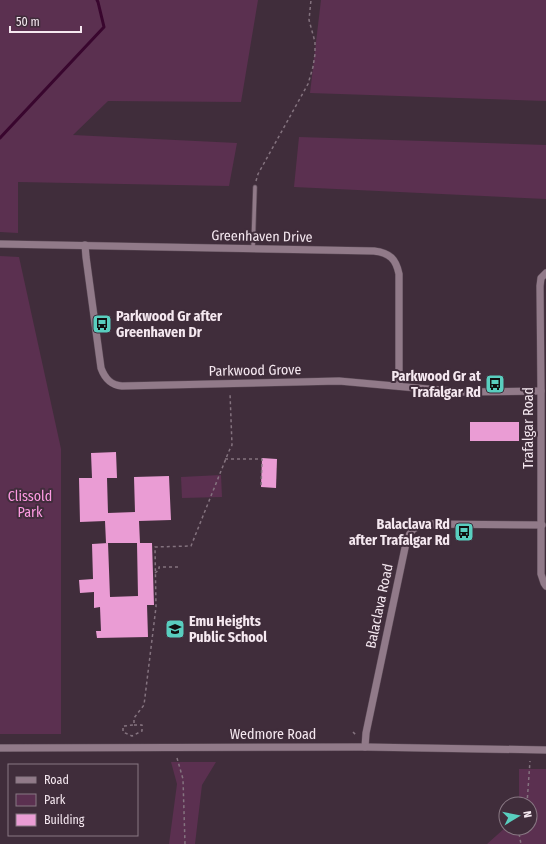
<svg xmlns="http://www.w3.org/2000/svg" width="546" height="844" font-family="'Fira Sans Condensed',sans-serif">
	<style>
		.green { fill: #5b3050 }
		.lines { fill: none; stroke-linecap: round; stroke-linejoin: round }
		.stream { stroke: #39062e; stroke-width: 3 }
		.building { fill: #ea9cd4 }
		.service-casing { stroke: #5d4c58; stroke-width: 5 }
		.minor-casing { stroke: #5d4c58; stroke-width: 8 }
		.path { stroke: #84737f; stroke-width: 1.5; stroke-dasharray: 3 3; stroke-linecap: butt }
		.service { stroke: #917a89; stroke-width: 3.5 }
		.minor { stroke: #917a89; stroke-width: 7 }
		.labels { text-anchor: middle; stroke-width: 4; stroke-linejoin: round; paint-order: stroke }
		.street-label { font-size: 14px; fill: #f5e8f0; stroke: #402d3b }
		.poi-label { font-size: 14px; font-weight: bold; fill: #f5e8f0; stroke: #402d3b; text-anchor: start }
		.park-label { font-size: 14px; fill: #fe9be3; stroke: #402d3b }
	</style>
	<rect width="100%" height="100%" fill="#402d3b"/>
	<g class="green">
		<path d="M 0,0 L 258,0 L 241,102 L 108,101 L 73,135 L 237,143 L 229,186 L 18,182 L 18,233 L 0,232 Z"/>
		<path d="M 321,0 L 546,0 L 546,101 L 310,93 Z"/>
		<path d="M 299,137 L 546,145 L 546,199 L 294,187 Z"/>
		<path d="M 0,256 L 19,257 L 61,449 L 61,734 L 0,734 Z"/>
		<path d="M 221,475 L 222,497 L 182,498 L 181,477 Z"/>
		<path d="M 171,762 L 216,762 L 202,785 L 195,844 L 169,844 L 177,784 Z"/>
		<path d="M 519,769 L 546,769 L 546,844 L 487,844 L 506,827 L 530,828 L 530,804 L 519,804 Z"/>
	</g>
	<g class="lines">
		<path class="stream" d="M 0,138 L 104,27 L 98,2 L 97,0"/>
	</g>
	<g class="building">
		<rect x="470" y="422" width="49" height="19"/>
		<path d="M 116,452 L 117,478 L 107,478 L 108,513 L 135,512 L 134,477 L 169,476 L 171,520 L 139,521 L 140,543 L 106,543 L 105,521 L 80,522 L 79,478 L 92,478 L 91,453 Z"/>
		<path d="M 262,458 L 277,459 L 276,488 L 261,487 Z"/>
		<path d="M 108,543 L 110,597 L 138,596 L 137,543 L 152,543 L 154,605 L 147,605 L 148,637 L 97,638 L 96,631 L 101,631 L 100,607 L 94,608 L 94,592 L 80,593 L 79,580 L 93,579 L 92,544 Z"/>
	</g>
	<g class="lines">
		<g class="service-casing">
			<path id="service" d="M 253,249 L 255,187"/>
		</g>
		<g class="minor-casing">
			<g id="minor">
				<path d="M 0,244 L 374,251 C 390,253 396,259 399,274 L 399,386"/>
				<path d="M 85,245 L 86,257 L 101,368 C 105,379 111,385 122,386 L 339,381 L 461,392 L 541,391"/>
				<path d="M 546,273 L 541,278 L 540,286 L 541,391 L 541,574 L 544,583 L 546,586"/>
				<path d="M 365,747 L 366,733 L 406,543 C 410,530 414,526 428,524 L 542,525"/>
				<path d="M 0,748 L 365,747 L 546,750"/>
			</g>
		</g>
		<g class="path">
			<path d="M 256,181 L 258,174 L 308,84 L 313,67 L 315,54 L 315,42 L 309,20 L 311,0"/>
			<path d="M 225,459 L 262,459 L 261,488"/>
			<path d="M 155,573 L 159,570 L 159,567 L 178,567"/>
			<path d="M 134,725 L 142,725 L 142,731 L 132,736 L 123,732 L 123,726 L 134,725 L 134,718 L 144,705 L 156,607 L 155,547 L 191,546 L 229,451 L 232,445 L 230,393"/>
			<path d="M 353,732 L 357,736"/>
			<path d="M 177,758 L 183,779 L 185,844"/>
			<path d="M 527,804 L 530,761"/>
			<path d="M 518,828 L 521,844"/>
		</g>
		<use href="#service" class="service"/>
		<use href="#minor" class="minor"/>
	</g>
	<defs>
		<g id="bus-square" transform="scale(1)"><rect x="-9" y="-9" width="18" height="18" rx="4" fill="#59cebf" stroke="#402d3b"/><path d="M-5-6H5V4H4V6H2V4H-2V6H-4V4H-5ZM-3.5-4V0h7V-4ZM-3.5 1.2v1.5H-2V1.2ZM2 1.2v1.5H3.5V1.2Z" fill="#111"/></g>
		<g id="school-square" transform="scale(1)"><rect x="-9" y="-9" width="18" height="18" rx="4" fill="#59cebf" stroke="#402d3b"/><path d="M0-5L7-2L0 1L-7-2ZM-4 1L0 2.5L4 1V4Q0 6-4 4Z" fill="#111"/></g>
	</defs>
	<g fill-rule="evenodd">
		<use href="#bus-square" x="102" y="324"/>
		<use href="#bus-square" x="495" y="384"/>
		<use href="#bus-square" x="464" y="532"/>
		<use href="#school-square" x="175" y="629"/>
	</g>
	<g class="labels">
		<g class="street-label">
			<text transform="translate(262 236) rotate(1)" y="5">Greenhaven Drive</text>
			<text transform="translate(255 370) rotate(-1)" y="5">Parkwood Grove</text>
			<text transform="translate(528 428) rotate(-90)" y="5">Trafalgar Road</text>
			<text transform="translate(379 606) rotate(-78)" y="5">Balaclava Road</text>
			<text x="273" y="739">Wedmore Road</text>
		</g>
		<g class="poi-label">
			<text x="116" y="321">Parkwood Gr after<tspan x="116" dy="16">Greenhaven Dr</tspan></text>
			<text x="481" y="381" text-anchor="end">Parkwood Gr at<tspan x="481" dy="16">Trafalgar Rd</tspan></text>
			<text x="450" y="529" text-anchor="end">Balaclava Rd<tspan x="450" dy="16">after Trafalgar Rd</tspan></text>
			<text x="189" y="626">Emu Heights<tspan x="189" dy="16">Public School</tspan></text>
		</g>
		<g class="park-label">
			<text x="30" y="501">Clissold<tspan x="30" dy="16">Park</tspan></text>
		</g>
	</g>
	<rect x="8" y="764" width="130" height="72" fill="#402d3b" stroke="#887883"/>
	<rect x="16" y="777" width="20" height="6" fill="#917a89" stroke="#887883"/>
	<text x="44" y="784" font-size="12" fill="#f5e8f0">Road</text>
	<rect x="16" y="794" width="20" height="12" fill="#5b3050" stroke="#887883"/>
	<text x="44" y="804" font-size="12" fill="#f5e8f0">Park</text>
	<rect x="16" y="814" width="20" height="12" fill="#ea9cd4" stroke="#887883"/>
	<text x="44" y="824" font-size="12" fill="#f5e8f0">Building</text>
	<g transform="translate(518 816) rotate(80)"><circle r="19" fill="#402d3b" stroke="#887883"/>
	<path d="M0-3L7 15L0 10L-7 15Z" fill="#59cebf"/>
	<text y="-6" font-size="11" font-weight="bold" text-anchor="middle" fill="#f5e8f0">N</text>
	</g>
	<path d="M10 26v6h71v-6" fill="none" stroke="#f5e8f0" stroke-width="2"/>
	<text x="16" y="26" font-size="12" fill="#f5e8f0" stroke="#402d3b" stroke-width="3" paint-order="stroke">50 m</text>
</svg>
